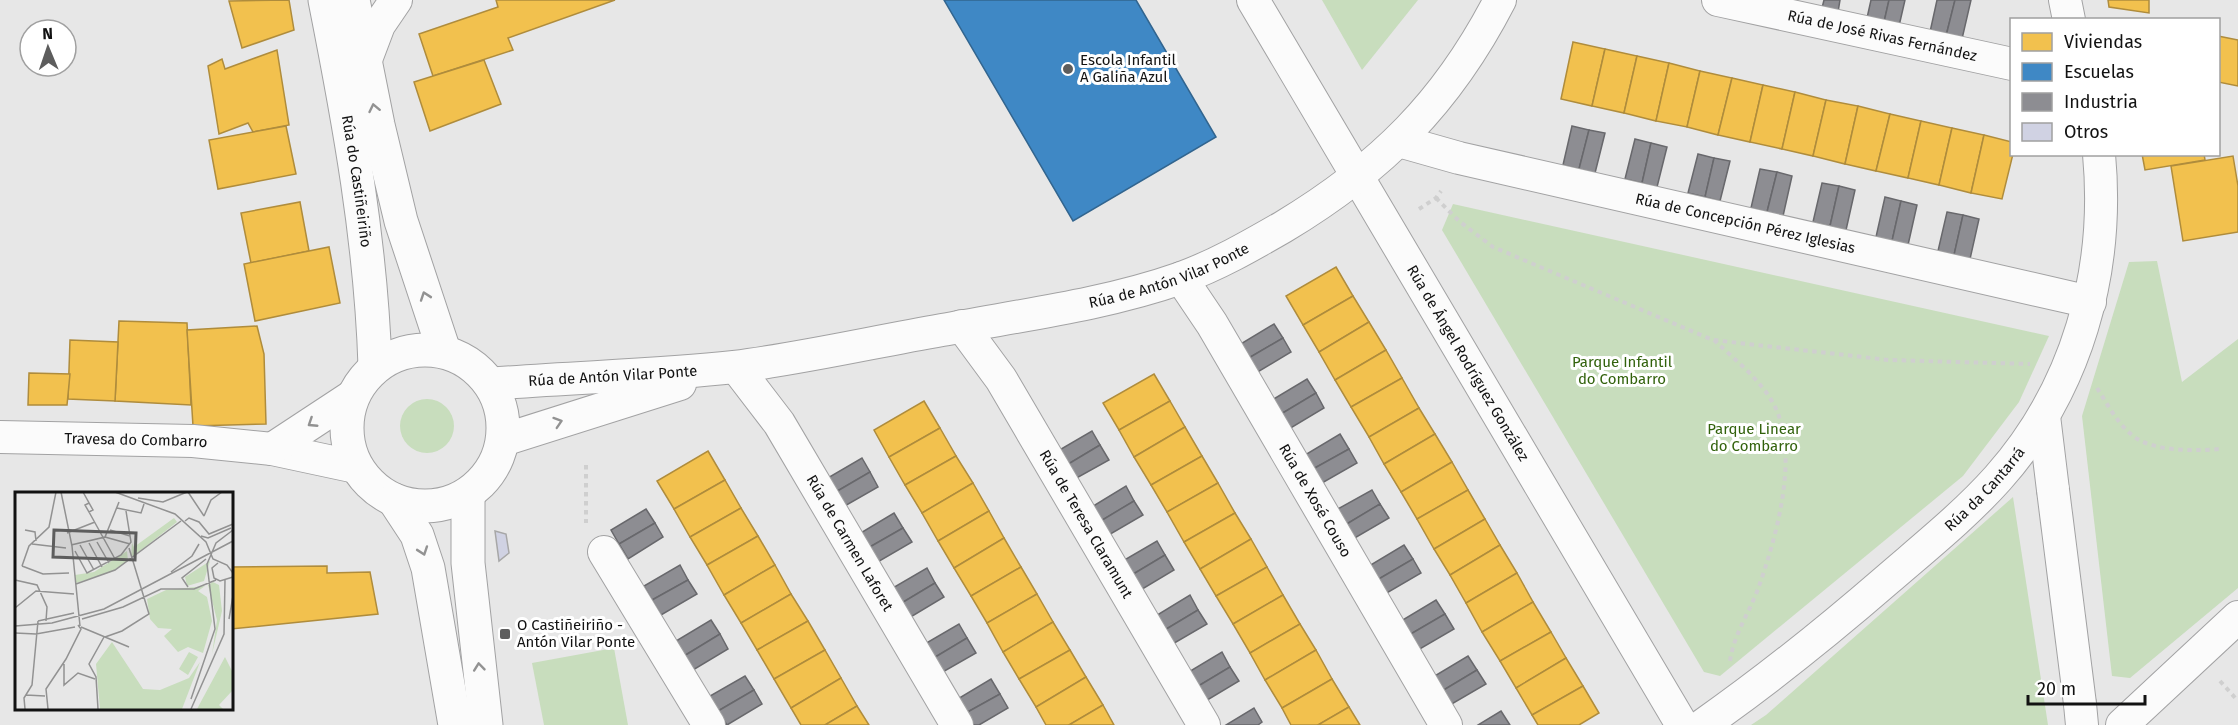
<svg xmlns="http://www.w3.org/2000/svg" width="2238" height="725" font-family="'Fira Sans',sans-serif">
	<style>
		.green { fill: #c8ddbd }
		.homes { fill: #f2c14e; stroke: #af8c3c; stroke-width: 1.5 }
		.schools { fill: #3f88c5; stroke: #32658f; stroke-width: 1.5 }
		.industry { fill: #8d8d92; stroke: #68686c; stroke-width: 1.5 }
		.building { fill: #d0d2e3; stroke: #a7a7a7; stroke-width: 1.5 }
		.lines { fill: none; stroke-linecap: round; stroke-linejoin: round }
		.minor-casing { stroke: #a2a2a3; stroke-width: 34 }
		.primary-casing { stroke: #a2a2a3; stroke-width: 35 }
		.path { stroke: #cfcfcf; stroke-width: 4; stroke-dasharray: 4.5 4.5; stroke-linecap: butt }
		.minor { stroke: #fbfbfb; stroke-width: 32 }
		.primary { stroke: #fbfbfb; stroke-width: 33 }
		.minor-bridge-casing { stroke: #a2a2a3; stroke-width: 34; stroke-linecap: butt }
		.minor-bridge { stroke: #fbfbfb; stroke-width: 32 }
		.oneway { stroke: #929292 }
		.poi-dot { fill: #5d5d5d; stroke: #fff; stroke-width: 2 }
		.labels { text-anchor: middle; stroke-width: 6; stroke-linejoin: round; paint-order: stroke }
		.street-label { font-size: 15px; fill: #121212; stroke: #fff }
		.poi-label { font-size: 15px; fill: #121212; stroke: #fff; text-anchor: start }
		.park-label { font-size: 15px; fill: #32620c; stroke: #fff }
		.inset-road { fill: none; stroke: #929292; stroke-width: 1.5 }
		.view { fill: #5d5d5d; fill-opacity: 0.15; stroke: #5d5d5d; stroke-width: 3 }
		.inset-edge { fill: none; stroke: #121212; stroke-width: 3 }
	</style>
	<rect width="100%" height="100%" fill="#e7e7e7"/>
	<g class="green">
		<path d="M 1322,0 L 1418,0 L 1362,70 Z"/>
		<path d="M 1453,204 L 2049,336 L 2019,402 L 1963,476 L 1720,676 L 1704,672 L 1442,230 Z"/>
		<path d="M 2157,261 L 2182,382 L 2238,339 L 2238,588 L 2130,678 L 2112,676 L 2082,416 L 2129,262 Z"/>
		<circle cx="427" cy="426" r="27"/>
		<path d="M 2013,497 L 2048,725 L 1751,725 L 1766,715 Z"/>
		<path d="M 614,648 L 628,725 L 544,725 L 532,663 Z"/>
	</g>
	<g class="homes">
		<path d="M 289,0 L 294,30 L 242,48 L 229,1 Z"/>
		<path d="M 496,0 L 615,0 L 508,38 L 513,50 L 433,76 L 419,34 L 498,7 Z"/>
		<path d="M 2108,0 L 2149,0 L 2149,13 L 2109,7 Z"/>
		<path d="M 2218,36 L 2238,40 L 2238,86 L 2218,82 Z"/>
		<path d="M 1573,42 L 1605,49 L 1592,106 L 1561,99 Z"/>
		<path d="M 1605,49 L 1637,56 L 1624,113 L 1592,106 Z"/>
		<path d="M 277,50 L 289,125 L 253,132 L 248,123 L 219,134 L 208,66 L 222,59 L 225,69 Z"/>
		<path d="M 1637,56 L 1669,63 L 1656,121 L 1624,113 Z"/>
		<path d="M 484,60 L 501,104 L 430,131 L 414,82 Z"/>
		<path d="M 1669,63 L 1700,71 L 1687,127 L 1656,121 Z"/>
		<path d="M 1700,71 L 1732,78 L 1718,135 L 1687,127 Z"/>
		<path d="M 1732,78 L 1763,85 L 1750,142 L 1718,135 Z"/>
		<path d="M 1763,85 L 1795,92 L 1782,149 L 1750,142 Z"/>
		<path d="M 1795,92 L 1826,100 L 1813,156 L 1782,149 Z"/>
		<path d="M 1826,100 L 1858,106 L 1845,164 L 1813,156 Z"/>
		<path d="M 1858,106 L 1890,114 L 1876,171 L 1845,164 Z"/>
		<path d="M 1890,114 L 1921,121 L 1908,178 L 1876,171 Z"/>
		<path d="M 1921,121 L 1952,128 L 1939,185 L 1908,178 Z"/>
		<path d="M 286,126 L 296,174 L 218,189 L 209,140 Z"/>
		<path d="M 1952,128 L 1984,135 L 1971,193 L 1939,185 Z"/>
		<path d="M 1984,135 L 2012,142 L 2013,154 L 2002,199 L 1971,193 Z"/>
		<path d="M 2142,154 L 2204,154 L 2205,160 L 2145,170 Z"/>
		<path d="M 2233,156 L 2238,186 L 2238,232 L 2183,241 L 2171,166 Z"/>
		<path d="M 300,202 L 309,251 L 251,263 L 241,213 Z"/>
		<path d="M 329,247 L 340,303 L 255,321 L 244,264 Z"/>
		<path d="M 1336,267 L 1353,296 L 1303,325 L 1286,296 Z"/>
		<path d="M 1353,296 L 1369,322 L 1319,352 L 1303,325 Z"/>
		<path d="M 119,321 L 187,323 L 191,405 L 115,401 Z"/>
		<path d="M 1369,322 L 1386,350 L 1335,380 L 1319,352 Z"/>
		<path d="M 257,326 L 264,354 L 266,424 L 193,426 L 187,330 Z"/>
		<path d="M 70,340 L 118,342 L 115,401 L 68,399 Z"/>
		<path d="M 1386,350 L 1402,378 L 1351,407 L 1335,380 Z"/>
		<path d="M 29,373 L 70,374 L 67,405 L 28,405 Z"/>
		<path d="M 1154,374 L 1170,401 L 1119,430 L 1103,403 Z"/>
		<path d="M 1402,378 L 1419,408 L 1369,437 L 1351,407 Z"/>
		<path d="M 924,401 L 940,428 L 889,457 L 874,430 Z"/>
		<path d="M 1170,401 L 1185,427 L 1134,457 L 1119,430 Z"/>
		<path d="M 1419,408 L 1435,434 L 1384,464 L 1369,437 Z"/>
		<path d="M 1185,427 L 1202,456 L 1151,485 L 1134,457 Z"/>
		<path d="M 940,428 L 956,456 L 905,485 L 889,457 Z"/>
		<path d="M 1435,434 L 1452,462 L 1401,492 L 1384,464 Z"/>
		<path d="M 708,451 L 725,480 L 674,509 L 657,481 Z"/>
		<path d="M 956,456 L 973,483 L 922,513 L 905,485 Z"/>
		<path d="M 1202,456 L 1218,483 L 1167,512 L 1151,485 Z"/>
		<path d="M 1452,462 L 1468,490 L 1417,519 L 1401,492 Z"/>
		<path d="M 725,480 L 741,508 L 690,537 L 674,509 Z"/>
		<path d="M 973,483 L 989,511 L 938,541 L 922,513 Z"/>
		<path d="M 1218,483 L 1235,513 L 1184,542 L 1167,512 Z"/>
		<path d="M 1468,490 L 1485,519 L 1434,549 L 1417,519 Z"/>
		<path d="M 741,508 L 758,536 L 707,565 L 690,537 Z"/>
		<path d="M 989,511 L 1004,538 L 954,568 L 938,541 Z"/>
		<path d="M 1235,513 L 1251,539 L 1200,569 L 1184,542 Z"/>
		<path d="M 1485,519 L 1500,545 L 1450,575 L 1434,549 Z"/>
		<path d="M 758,536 L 775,565 L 724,595 L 707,565 Z"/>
		<path d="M 1004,538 L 1021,567 L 971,596 L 954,568 Z"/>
		<path d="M 1251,539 L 1267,567 L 1216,596 L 1200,569 Z"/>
		<path d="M 1500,545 L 1517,573 L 1466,603 L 1450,575 Z"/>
		<path d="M 775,565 L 791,594 L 741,623 L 724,595 Z"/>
		<path d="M 327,566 L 327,573 L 370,572 L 378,614 L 231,629 L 231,567 Z"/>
		<path d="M 1021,567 L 1037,594 L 987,623 L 971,596 Z"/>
		<path d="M 1267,567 L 1283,595 L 1233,624 L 1216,596 Z"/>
		<path d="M 1517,573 L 1533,602 L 1482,632 L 1466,603 Z"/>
		<path d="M 791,594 L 808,621 L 757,650 L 741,623 Z"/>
		<path d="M 1037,594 L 1053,622 L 1003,652 L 987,623 Z"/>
		<path d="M 1283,595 L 1300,624 L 1250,653 L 1233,624 Z"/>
		<path d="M 1533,602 L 1551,632 L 1500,661 L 1482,632 Z"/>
		<path d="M 808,621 L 825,650 L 774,679 L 757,650 Z"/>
		<path d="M 1053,622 L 1070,650 L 1019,679 L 1003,652 Z"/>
		<path d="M 1300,624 L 1316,650 L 1265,680 L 1250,653 Z"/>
		<path d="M 1551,632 L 1566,658 L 1516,688 L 1500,661 Z"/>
		<path d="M 825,650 L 841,678 L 791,708 L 774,679 Z"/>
		<path d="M 1070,650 L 1086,677 L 1036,707 L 1019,679 Z"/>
		<path d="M 1316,650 L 1332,679 L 1282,708 L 1265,680 Z"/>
		<path d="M 1566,658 L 1583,686 L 1532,715 L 1516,688 Z"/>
		<path d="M 1086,677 L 1103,705 L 1069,725 L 1046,725 L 1036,707 Z"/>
		<path d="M 841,678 L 857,706 L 825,725 L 801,725 L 791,708 Z"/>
		<path d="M 1332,679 L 1349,707 L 1318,725 L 1291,725 L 1282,708 Z"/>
		<path d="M 1583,686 L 1599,713 L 1579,725 L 1538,725 L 1532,715 Z"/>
		<path d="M 1103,705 L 1114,725 L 1069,725 Z"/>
		<path d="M 857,706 L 869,725 L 825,725 Z"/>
		<path d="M 1349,707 L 1360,725 L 1318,725 Z"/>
	</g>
	<path class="schools" d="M 944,0 L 1136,0 L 1216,137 L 1073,221 Z"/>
	<g class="industry">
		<path d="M 1824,0 L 1840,0 L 1838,12 L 1822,8 Z"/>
		<path d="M 1871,0 L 1889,0 L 1884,22 L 1867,18 Z"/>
		<path d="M 1889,0 L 1905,0 L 1899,26 L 1884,22 Z"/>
		<path d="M 1937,0 L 1955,0 L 1946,36 L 1930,32 Z"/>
		<path d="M 1955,0 L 1971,0 L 1962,39 L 1946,36 Z"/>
		<path d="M 1572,126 L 1589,130 L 1579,169 L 1563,165 Z"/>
		<path d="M 1589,130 L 1605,133 L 1595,173 L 1579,169 Z"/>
		<path d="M 1635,139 L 1651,143 L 1642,183 L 1625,179 Z"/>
		<path d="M 1651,143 L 1667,147 L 1657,187 L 1642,183 Z"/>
		<path d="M 1698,154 L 1714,158 L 1705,197 L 1688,193 Z"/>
		<path d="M 1714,158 L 1730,161 L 1720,201 L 1705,197 Z"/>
		<path d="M 1760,169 L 1777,172 L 1767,212 L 1751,208 Z"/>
		<path d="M 1777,172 L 1792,176 L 1783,216 L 1767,212 Z"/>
		<path d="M 1822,183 L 1839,186 L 1830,226 L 1813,222 Z"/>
		<path d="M 1839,186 L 1855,190 L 1846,230 L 1830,226 Z"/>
		<path d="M 1885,197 L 1901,201 L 1892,241 L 1876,237 Z"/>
		<path d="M 1901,201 L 1917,205 L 1908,245 L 1892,241 Z"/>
		<path d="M 1947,212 L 1963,215 L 1954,255 L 1938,251 Z"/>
		<path d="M 1963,215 L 1979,219 L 1970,259 L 1954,255 Z"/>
		<path d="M 1274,324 L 1283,338 L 1247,359 L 1239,345 Z"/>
		<path d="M 1283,338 L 1291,352 L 1256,373 L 1247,359 Z"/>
		<path d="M 1307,379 L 1316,393 L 1281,414 L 1272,400 Z"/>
		<path d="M 1316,393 L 1324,408 L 1289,429 L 1281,414 Z"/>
		<path d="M 1092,431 L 1100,445 L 1065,466 L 1056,452 Z"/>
		<path d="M 1340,434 L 1349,449 L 1313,469 L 1305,455 Z"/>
		<path d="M 1100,445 L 1109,460 L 1073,480 L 1065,466 Z"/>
		<path d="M 1349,449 L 1357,463 L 1322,483 L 1313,469 Z"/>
		<path d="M 862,458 L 870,472 L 834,493 L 826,479 Z"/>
		<path d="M 870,472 L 878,487 L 843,507 L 834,493 Z"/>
		<path d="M 1126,486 L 1134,501 L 1099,522 L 1090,508 Z"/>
		<path d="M 1372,490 L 1380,504 L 1345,525 L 1336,510 Z"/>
		<path d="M 1134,501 L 1143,515 L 1107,536 L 1099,522 Z"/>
		<path d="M 1380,504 L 1389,518 L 1353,539 L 1345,525 Z"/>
		<path d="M 646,509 L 655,523 L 619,544 L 611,530 Z"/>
		<path d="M 894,513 L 903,528 L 868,548 L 859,534 Z"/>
		<path d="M 655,523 L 663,537 L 628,559 L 619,544 Z"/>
		<path d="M 903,528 L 912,542 L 876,563 L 868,548 Z"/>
		<path d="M 1157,541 L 1165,555 L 1130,576 L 1121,562 Z"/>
		<path d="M 1404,545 L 1413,559 L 1377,580 L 1369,566 Z"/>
		<path d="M 1165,555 L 1174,570 L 1139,591 L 1130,576 Z"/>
		<path d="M 1413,559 L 1421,573 L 1385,594 L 1377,580 Z"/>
		<path d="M 680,565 L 688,580 L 652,600 L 644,586 Z"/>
		<path d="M 927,568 L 935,583 L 900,604 L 891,589 Z"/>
		<path d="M 688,580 L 697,594 L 661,615 L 652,600 Z"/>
		<path d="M 935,583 L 944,597 L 909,618 L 900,604 Z"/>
		<path d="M 1190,595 L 1198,610 L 1163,631 L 1154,617 Z"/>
		<path d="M 1436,600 L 1445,614 L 1409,635 L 1401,621 Z"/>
		<path d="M 1198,610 L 1207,624 L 1171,645 L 1163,631 Z"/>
		<path d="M 1445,614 L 1454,629 L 1418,650 L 1409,635 Z"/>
		<path d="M 711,620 L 720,634 L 684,656 L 676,641 Z"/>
		<path d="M 959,624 L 967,638 L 932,659 L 923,645 Z"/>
		<path d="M 720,634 L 728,649 L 693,670 L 684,656 Z"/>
		<path d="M 967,638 L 976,653 L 941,673 L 932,659 Z"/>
		<path d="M 1222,652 L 1230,667 L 1195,688 L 1187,673 Z"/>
		<path d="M 1468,656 L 1477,670 L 1442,691 L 1433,677 Z"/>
		<path d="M 1230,667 L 1239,681 L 1204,702 L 1195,688 Z"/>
		<path d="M 1477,670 L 1486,684 L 1450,705 L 1442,691 Z"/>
		<path d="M 745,676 L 754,690 L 718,711 L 710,696 Z"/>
		<path d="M 991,679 L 1000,694 L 964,714 L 956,700 Z"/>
		<path d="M 754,690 L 762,704 L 727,725 L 718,711 Z"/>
		<path d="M 1000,694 L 1008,708 L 979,725 L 971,725 L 964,714 Z"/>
		<path d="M 1254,708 L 1262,722 L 1258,725 L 1226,725 Z"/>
		<path d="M 1501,711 L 1510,725 L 1478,725 Z"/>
	</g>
	<path class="building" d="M 495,531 L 506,534 L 509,553 L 499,561 Z"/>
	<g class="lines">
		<g class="minor-casing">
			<g id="minor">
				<path id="s1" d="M 1253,0 L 1682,725"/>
				<path id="s2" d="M 1718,0 L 2012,64"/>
				<path d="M 2065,0 L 2069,20"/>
				<path d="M 365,62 L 379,25 L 396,0"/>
				<path id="s3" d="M 1399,141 L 1459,158 L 2090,302"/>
				<path id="s4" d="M 1181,278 L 1212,324 L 1446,725"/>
				<path id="s5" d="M 962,326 L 1001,379 L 1204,725"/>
				<path id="s6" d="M 736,367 L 779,423 L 957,725"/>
				<path id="s7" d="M 490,384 C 571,377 653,376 734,367 C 804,358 873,342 942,330 C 1022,315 1104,305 1181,278 C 1217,265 1250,246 1283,227 C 1381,168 1447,103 1500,0"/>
				<path d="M 2044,416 L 2053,490"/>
				<path id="s8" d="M 0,437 L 193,441 L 272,449 L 356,467"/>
				<path d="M 503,440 L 680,384"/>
				<path d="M 272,449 L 351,397"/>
				<path d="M 604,552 L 709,725"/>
				<path d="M 2080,704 L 2082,725"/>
				<path id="s9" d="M 1703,725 C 1767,680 1828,631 1888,579 C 1925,547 1965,515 1998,478 C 2077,389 2110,272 2099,154"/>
				<path d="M 2122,725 L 2238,617"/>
			</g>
		</g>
		<g class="primary-casing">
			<g id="primary">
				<path id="s10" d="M 325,0 C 349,121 371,242 375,366"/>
				<path d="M 353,0 L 378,125 L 401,221 L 444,351"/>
				<circle cx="425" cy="428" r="78"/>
				<path d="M 468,494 L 468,563 L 486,725"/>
				<path d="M 394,500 L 417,535 L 428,568 L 455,725"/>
			</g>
		</g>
		<g class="path">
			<path d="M 1436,198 L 1459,221 L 1493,247 L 1713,340 L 1889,360 L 2030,364"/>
			<path d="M 1419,209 L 1436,198 L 1441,191"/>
			<path d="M 1714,340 C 1734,359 1759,378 1773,403 C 1801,453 1776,538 1758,589 C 1749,613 1734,634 1730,661"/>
			<path d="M 2097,388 C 2108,405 2117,423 2133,436 C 2154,452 2195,451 2220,449"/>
			<path d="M 586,465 L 586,523"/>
			<path d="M 2220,681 L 2238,701"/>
		</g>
		<use href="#minor" class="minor"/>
		<use href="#primary" class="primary"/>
		<g class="minor-bridge-casing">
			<path id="minor-bridge" d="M 2053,490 L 2080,704"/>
		</g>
		<use href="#minor-bridge" class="minor-bridge"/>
	</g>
	<defs><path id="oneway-chevron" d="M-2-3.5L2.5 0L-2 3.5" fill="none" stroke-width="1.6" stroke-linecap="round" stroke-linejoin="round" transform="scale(1.5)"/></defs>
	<g class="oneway">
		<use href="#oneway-chevron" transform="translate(374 108) rotate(-102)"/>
		<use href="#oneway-chevron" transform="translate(425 296) rotate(-109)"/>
		<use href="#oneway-chevron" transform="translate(558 422) rotate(-18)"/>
		<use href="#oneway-chevron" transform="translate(312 423) rotate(147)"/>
		<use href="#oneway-chevron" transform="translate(423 551) rotate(71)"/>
		<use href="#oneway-chevron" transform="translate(479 667) rotate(-96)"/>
	</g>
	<g class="poi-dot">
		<circle cx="1068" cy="69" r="6"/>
		<rect x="499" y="628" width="12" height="12" rx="3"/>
	</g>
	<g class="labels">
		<g class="street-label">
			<text dy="5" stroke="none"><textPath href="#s2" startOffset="168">Rúa de José Rivas Fernández</textPath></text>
			<text dy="5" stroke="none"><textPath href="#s10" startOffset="184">Rúa do Castiñeiriño</textPath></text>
			<text dy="5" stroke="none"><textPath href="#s3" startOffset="356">Rúa de Concepción Pérez Iglesias</textPath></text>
			<text dy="5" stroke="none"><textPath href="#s7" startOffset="690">Rúa de Antón Vilar Ponte</textPath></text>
			<text dy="5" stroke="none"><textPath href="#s1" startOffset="422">Rúa de Ángel Rodríguez González</textPath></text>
			<text dy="5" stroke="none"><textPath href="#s7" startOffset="123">Rúa de Antón Vilar Ponte</textPath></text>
			<text dy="5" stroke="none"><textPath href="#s8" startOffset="136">Travesa do Combarro</textPath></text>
			<text dy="5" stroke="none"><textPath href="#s9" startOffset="368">Rúa da Cantarrá</textPath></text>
			<text dy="5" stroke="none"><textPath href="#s4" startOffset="260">Rúa de Xosé Couso</textPath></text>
			<text dy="5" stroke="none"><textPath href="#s5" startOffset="234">Rúa de Teresa Claramunt</textPath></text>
			<text dy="5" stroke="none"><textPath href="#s6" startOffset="210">Rúa de Carmen Laforet</textPath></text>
		</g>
		<g class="poi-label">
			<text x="1080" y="65">Escola Infantil<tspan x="1080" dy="17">A Galiña Azul</tspan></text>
			<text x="517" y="630">O Castiñeiriño -<tspan x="517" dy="17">Antón Vilar Ponte</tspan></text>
		</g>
		<g class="park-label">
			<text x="1622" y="367">Parque Infantil<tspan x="1622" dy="17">do Combarro</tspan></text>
			<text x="1754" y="434">Parque Linear<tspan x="1754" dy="17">do Combarro</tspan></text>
		</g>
	</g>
	<g transform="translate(15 492)">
		<rect width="218" height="218" fill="#e7e7e7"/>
		<path d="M 159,26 L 162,30 L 116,66 L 117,51 L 119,55 ZM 112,59 L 113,69 L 96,80 L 61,91 L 60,83 L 79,80 ZM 195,69 L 189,89 L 172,94 L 170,85 ZM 198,90 L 204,93 L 207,119 L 197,162 L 202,128 L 193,93 ZM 190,94 L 183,99 L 192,105 L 197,129 L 188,161 L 173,155 L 163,160 L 149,144 L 157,137 L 143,136 L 135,127 L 132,107 L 151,98 ZM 97,150 L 128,197 L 145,198 L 174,186 L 185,170 L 167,217 L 85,217 L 81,172 ZM 174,160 L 183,165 L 173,183 L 164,177 ZM 210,165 L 217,179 L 217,199 L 204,213 L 208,217 L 182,217 Z" fill="#c8ddbd"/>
		<path class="inset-road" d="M 46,0 L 57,54 L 65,134M 68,0 L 78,18 L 74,20 L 70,13 L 74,11M 100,0 L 160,22 L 191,50 L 198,67 L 212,73 L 218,81M 173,0 L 189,24M 123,6 L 148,10 L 172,0M 102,16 L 126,21 L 129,12M 74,20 L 100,67M 189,24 L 196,8 L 207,0M 170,29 L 174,26 L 184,30 L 194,42 L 218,32M 10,38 L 20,40 L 21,49M 95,38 L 115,44M 52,41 L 80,30M 186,44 L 193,46 L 216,36M 90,45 L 115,52M 82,50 L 94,71M 74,51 L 87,75M 17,52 L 51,56M 56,53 L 90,45 L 104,10M 65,53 L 79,78M 60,59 L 72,81 L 106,63 L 116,50 L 111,19M 203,71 L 197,76 L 199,86 L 205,89 L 218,85M 7,74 L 14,54 L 34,35 L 41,0M 7,74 L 28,82 L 54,81M 156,80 L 177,64 L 184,52M 0,88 L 22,93 L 32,115 L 31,129M 61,92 L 100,78 L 166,29M 173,95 L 167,86 L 191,67M 0,116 L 21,99 L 59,102M 67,127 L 108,115 L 146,97 L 179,97 L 201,88M 214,127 L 218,104M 23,129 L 59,121M 0,134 L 37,131 L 89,117 L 218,49M 66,135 L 114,155M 0,141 L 21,142 L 60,135M 90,145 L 107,139 L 134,122 L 114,56M 49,172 L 49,193 L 63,181 L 80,187M 11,203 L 30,204M 176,207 L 200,137 L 192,72 L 201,51 L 218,38M 10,217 L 9,206 L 17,193 L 23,129M 33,217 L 31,197 L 51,167 L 66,137 L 63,133M 83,217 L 81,185 L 74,172 L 89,145M 176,217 L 209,142 L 210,88"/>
		<path class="view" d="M 39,38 L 121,41 L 120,68 L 38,65 Z"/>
		<rect width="218" height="218" class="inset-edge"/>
	</g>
	<rect x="2010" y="18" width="210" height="138" fill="#ffffff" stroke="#a0a0a0" stroke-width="1.5"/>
	<rect x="2022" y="33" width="30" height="18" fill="#f2c14e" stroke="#a0a0a0" stroke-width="1.5"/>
	<text x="2064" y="48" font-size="18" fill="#121212">Viviendas</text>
	<rect x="2022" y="63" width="30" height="18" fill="#3f88c5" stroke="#a0a0a0" stroke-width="1.5"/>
	<text x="2064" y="78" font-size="18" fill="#121212">Escuelas</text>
	<rect x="2022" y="93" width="30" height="18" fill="#8d8d92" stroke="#a0a0a0" stroke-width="1.5"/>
	<text x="2064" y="108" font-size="18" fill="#121212">Industria</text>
	<rect x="2022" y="123" width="30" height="18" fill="#d0d2e3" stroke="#a0a0a0" stroke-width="1.5"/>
	<text x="2064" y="138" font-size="18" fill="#121212">Otros</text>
	<g transform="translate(48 48) rotate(358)"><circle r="28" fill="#ffffff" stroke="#a0a0a0" stroke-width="1.5"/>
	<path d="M0-4.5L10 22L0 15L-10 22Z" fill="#5d5d5d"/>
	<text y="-9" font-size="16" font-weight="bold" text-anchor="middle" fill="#121212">N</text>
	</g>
	<path d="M2028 695v9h117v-9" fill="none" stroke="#121212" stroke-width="3"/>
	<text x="2037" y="695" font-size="18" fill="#121212" stroke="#ffffff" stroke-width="4.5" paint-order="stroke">20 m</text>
</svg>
